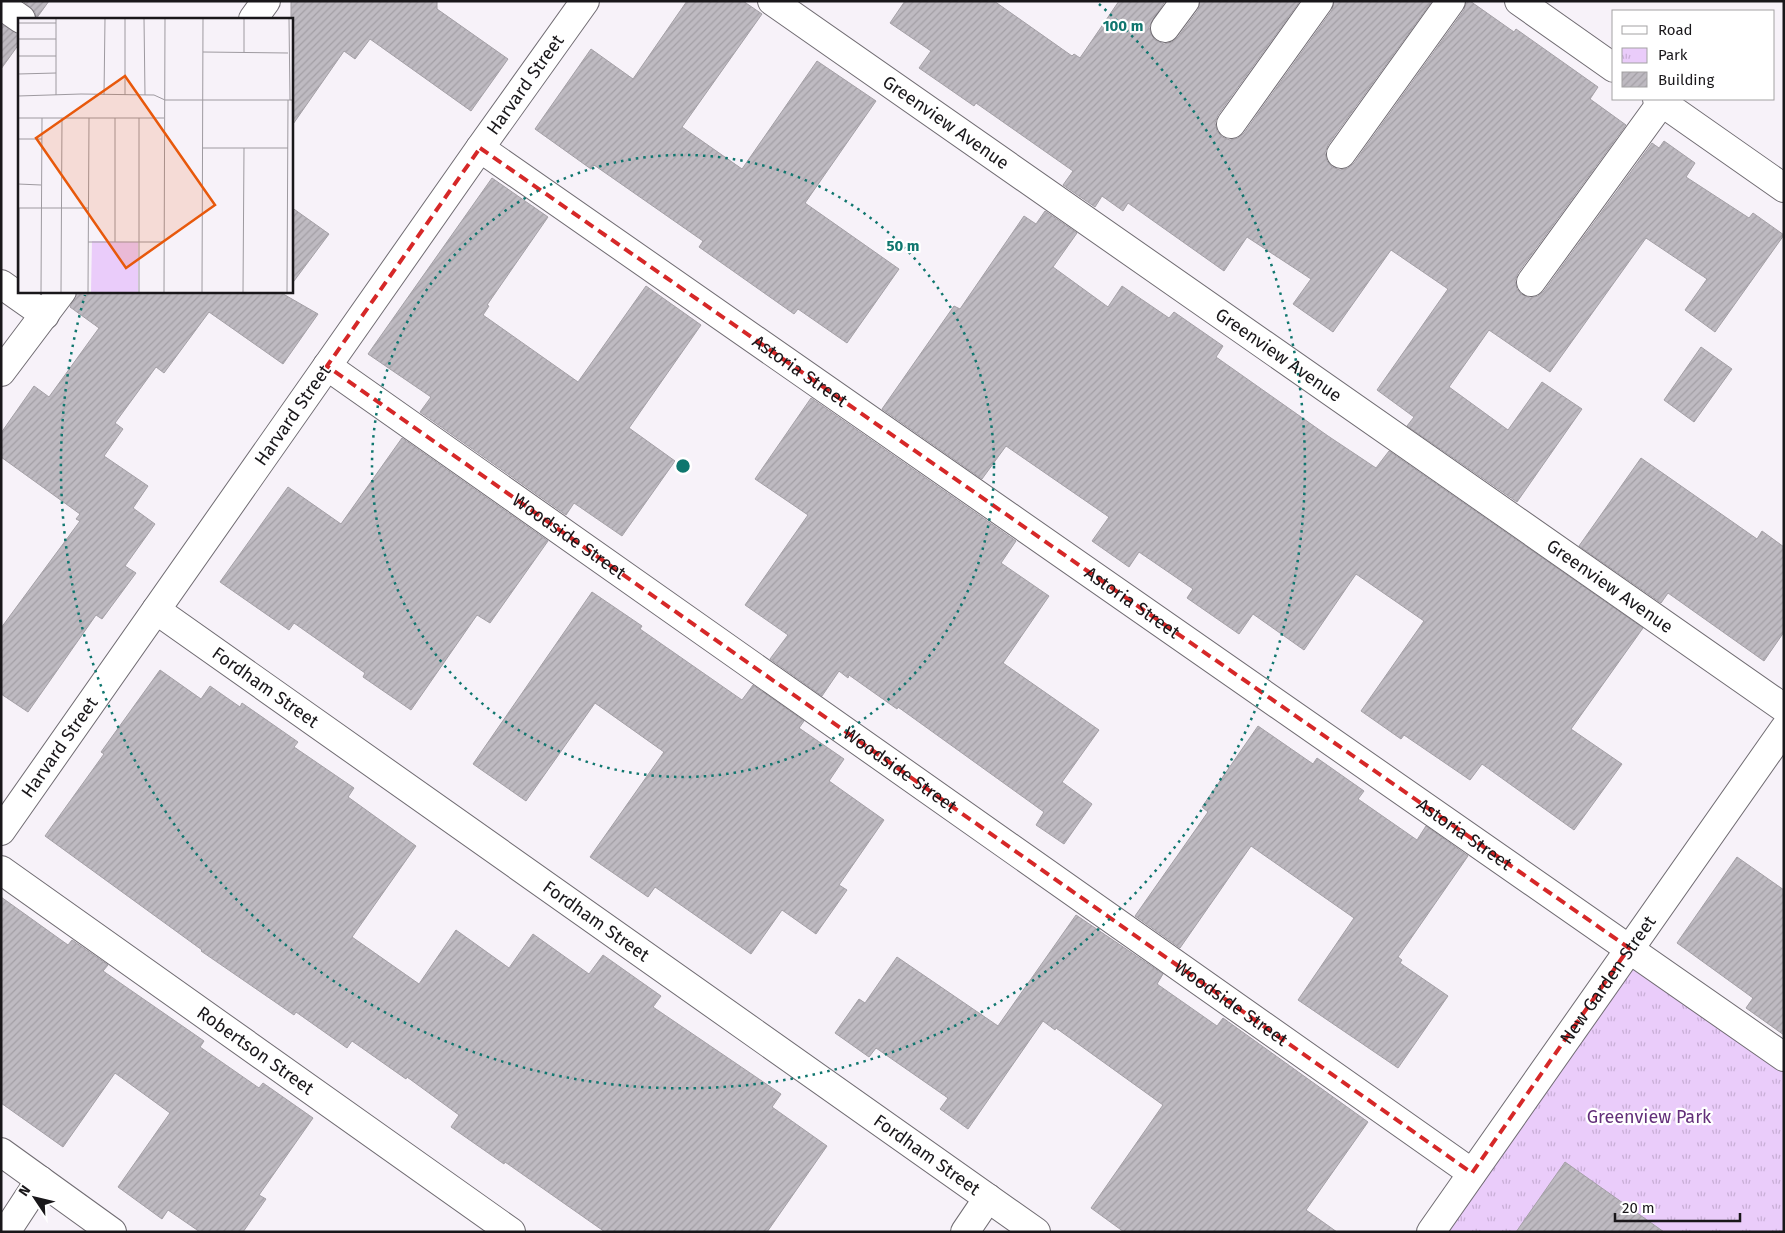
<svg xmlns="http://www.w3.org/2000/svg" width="1785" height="1233" font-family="'Fira Sans',sans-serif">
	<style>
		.park { fill: url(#park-tufts) }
		.building { fill: url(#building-hatch); stroke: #a4a0a6 }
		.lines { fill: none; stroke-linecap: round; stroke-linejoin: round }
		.minor-casing { stroke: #706c72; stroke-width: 30 }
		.minor { stroke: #fff; stroke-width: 28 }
		.marked { fill: none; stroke: #d62828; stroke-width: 4; stroke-dasharray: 10 6; stroke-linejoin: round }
		.ring { fill: none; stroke: #0f766e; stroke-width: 2.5; stroke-dasharray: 2.5 5 }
		.labels { text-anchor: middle; stroke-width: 4.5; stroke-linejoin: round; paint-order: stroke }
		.street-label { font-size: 18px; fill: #19171a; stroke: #fff }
		.park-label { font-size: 18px; fill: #622e79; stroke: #fff }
		.inset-road { fill: none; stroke: #9e9aa0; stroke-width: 1 }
		.view { fill: #e8590c; fill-opacity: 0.15; stroke: #e8590c; stroke-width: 2.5 }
		.inset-edge { fill: none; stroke: #19171a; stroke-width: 2.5 }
		.centre { fill: #0f766e; stroke: #fff; stroke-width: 2.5 }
		.ring-label { font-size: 15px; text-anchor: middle; font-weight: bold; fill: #0f766e; stroke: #fff; stroke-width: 4.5; stroke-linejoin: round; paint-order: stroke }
	</style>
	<defs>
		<pattern id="park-tufts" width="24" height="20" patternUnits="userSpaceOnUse" patternTransform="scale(1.25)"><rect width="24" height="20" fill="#eaccfa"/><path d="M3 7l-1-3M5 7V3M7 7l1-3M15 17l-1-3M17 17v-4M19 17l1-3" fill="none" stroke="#c8aed6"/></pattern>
		<pattern id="building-hatch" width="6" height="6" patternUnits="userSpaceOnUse" patternTransform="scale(1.25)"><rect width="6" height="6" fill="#bebac1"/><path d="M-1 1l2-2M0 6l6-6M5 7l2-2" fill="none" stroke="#a39fa5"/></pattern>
	</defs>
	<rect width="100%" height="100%" fill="#f7f2f9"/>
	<path class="park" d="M 1620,958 L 1784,1071 L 1784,1232 L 1425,1232 Z"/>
	<g class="building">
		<path d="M 23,1 L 49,1 L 36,19 L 35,12 Z"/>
		<path d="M 291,1 L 437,1 L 437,9 L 508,59 L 471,111 L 370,39 L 355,59 L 344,51 L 291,127 Z"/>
		<path d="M 687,1 L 743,1 L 762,14 L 682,127 L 742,169 L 817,61 L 876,101 L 805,203 L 899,269 L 847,343 L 798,309 L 794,314 L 699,247 L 703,241 L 594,165 L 591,169 L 535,129 L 591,49 L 633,79 Z"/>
		<path d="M 905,1 L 994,1 L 1072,56 L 1074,54 L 1080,58 L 1119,1 L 1165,1 L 1149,27 L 1151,34 L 1155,40 L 1164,44 L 1172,42 L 1178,37 L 1198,10 L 1200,1 L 1300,1 L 1218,115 L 1215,123 L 1217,131 L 1222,137 L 1230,140 L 1238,138 L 1244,133 L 1332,10 L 1334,1 L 1432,1 L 1328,145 L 1325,153 L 1327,161 L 1332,167 L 1340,170 L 1348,168 L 1354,163 L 1464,10 L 1466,1 L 1470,1 L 1514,32 L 1516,29 L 1598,87 L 1590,99 L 1626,125 L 1518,273 L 1515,281 L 1517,289 L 1521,294 L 1530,298 L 1538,296 L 1544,291 L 1652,143 L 1659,148 L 1664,141 L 1695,163 L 1686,177 L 1749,218 L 1753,213 L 1784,235 L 1715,332 L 1685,310 L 1707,279 L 1646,238 L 1550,372 L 1489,330 L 1449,387 L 1508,430 L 1542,382 L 1582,409 L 1517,502 L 1407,426 L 1414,417 L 1377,390 L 1448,289 L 1391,250 L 1333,332 L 1293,304 L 1311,279 L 1247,237 L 1224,271 L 1128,203 L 1123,211 L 1102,196 L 1095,207 L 1063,185 L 1073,171 L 976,103 L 974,106 L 919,68 L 931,51 L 890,23 Z"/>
		<path d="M 1,24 L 19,34 L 19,44 L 1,69 Z"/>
		<path d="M 492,178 L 548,217 L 487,305 L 489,306 L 483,315 L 578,382 L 646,286 L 701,325 L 629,428 L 675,461 L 622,536 L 574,503 L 566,515 L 420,412 L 431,397 L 368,354 Z"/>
		<path d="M 291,207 L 329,234 L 291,285 Z"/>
		<path d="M 1045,211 L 1077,233 L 1053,267 L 1108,307 L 1122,286 L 1169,318 L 1174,312 L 1223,346 L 1216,357 L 1328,436 L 1376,468 L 1389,451 L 1643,628 L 1571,729 L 1622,764 L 1574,830 L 1482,764 L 1470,780 L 1404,735 L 1401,739 L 1361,711 L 1424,621 L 1356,574 L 1304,650 L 1253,614 L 1239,634 L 1187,598 L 1193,589 L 1139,552 L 1129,567 L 1092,541 L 1109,517 L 1006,446 L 982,479 L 882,409 L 954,306 L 960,309 L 1024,216 L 1036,224 Z"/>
		<path d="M 77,291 L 278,291 L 318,314 L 283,364 L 209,312 L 164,373 L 156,367 L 115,423 L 123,429 L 104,456 L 148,486 L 133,508 L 155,524 L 125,566 L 136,573 L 102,619 L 96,615 L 28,712 L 1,694 L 1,628 L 80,521 L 76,519 L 80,514 L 1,457 L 1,433 L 34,386 L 49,397 L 99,328 L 70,307 Z"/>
		<path d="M 1701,347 L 1732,369 L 1694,422 L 1664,400 Z"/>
		<path d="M 811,398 L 1016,541 L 1001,563 L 1049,596 L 1003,663 L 1099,730 L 1062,782 L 1092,804 L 1064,844 L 1036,825 L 1044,812 L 898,707 L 897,709 L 849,675 L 848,678 L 839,671 L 822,696 L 770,659 L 788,635 L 745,605 L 808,515 L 755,479 Z"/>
		<path d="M 402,438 L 548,541 L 490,623 L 477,615 L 411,710 L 363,677 L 365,673 L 294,623 L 289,630 L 220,582 L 288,487 L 341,524 Z"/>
		<path d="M 1641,458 L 1757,539 L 1762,531 L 1784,547 L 1784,632 L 1764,661 L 1668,593 L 1661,603 L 1579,546 Z"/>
		<path d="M 592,592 L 642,626 L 640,629 L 742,700 L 753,685 L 804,721 L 799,728 L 844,759 L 829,781 L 884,820 L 839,885 L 847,890 L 816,934 L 782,910 L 751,954 L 655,887 L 648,897 L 590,857 L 664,752 L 595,703 L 526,801 L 473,764 Z"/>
		<path d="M 160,670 L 201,699 L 210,686 L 240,707 L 242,703 L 298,742 L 294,747 L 354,788 L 348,797 L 416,846 L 352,937 L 419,984 L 456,930 L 509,968 L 533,934 L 589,974 L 603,955 L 661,996 L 653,1007 L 781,1094 L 772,1107 L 827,1146 L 767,1232 L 605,1232 L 505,1162 L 504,1164 L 451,1127 L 459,1115 L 407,1077 L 406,1079 L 352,1041 L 347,1048 L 296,1012 L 294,1015 L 201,951 L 202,950 L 45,836 L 104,754 L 101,752 Z"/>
		<path d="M 1258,726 L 1313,764 L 1317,758 L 1364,791 L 1358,799 L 1417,840 L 1426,826 L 1468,856 L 1398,957 L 1402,960 L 1400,963 L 1448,996 L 1398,1068 L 1298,1000 L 1354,918 L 1251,846 L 1180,948 L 1135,916 L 1208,812 L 1202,807 Z"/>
		<path d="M 1737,857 L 1784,890 L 1784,1035 L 1746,1008 L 1753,998 L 1677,943 Z"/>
		<path d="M 1,897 L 68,945 L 72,940 L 108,965 L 103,971 L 204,1041 L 200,1047 L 259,1088 L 263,1083 L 313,1118 L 259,1195 L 266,1199 L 243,1232 L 200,1232 L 168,1210 L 162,1219 L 118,1187 L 170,1113 L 115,1073 L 63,1147 L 1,1103 Z"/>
		<path d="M 1076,915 L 1163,974 L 1157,984 L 1217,1026 L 1223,1018 L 1368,1122 L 1306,1210 L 1337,1232 L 1124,1232 L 1091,1208 L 1163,1105 L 1056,1028 L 1055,1030 L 1043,1021 L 968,1129 L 940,1109 L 948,1098 L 876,1048 L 869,1057 L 835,1033 L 859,999 L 865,1003 L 897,957 L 998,1026 Z"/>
		<path d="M 1565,1162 L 1664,1232 L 1516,1232 Z"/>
	</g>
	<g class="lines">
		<g class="minor-casing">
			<g id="minor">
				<path id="s1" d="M 772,1 L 1784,708"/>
				<path d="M 1519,1 L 1614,68"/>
				<path d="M 1,5 L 21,19"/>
				<path d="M 253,19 L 266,1"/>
				<path d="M 1165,28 L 1185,1"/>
				<path d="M 1657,99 L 1784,188"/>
				<path d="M 1231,124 L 1319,1"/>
				<path id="s2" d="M 480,148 L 1784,1057"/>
				<path d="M 1341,154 L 1451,1"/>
				<path d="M 1531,282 L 1662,102"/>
				<path d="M 1,284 L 45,315"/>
				<path id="s3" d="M 327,366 L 1472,1173"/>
				<path d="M 1,372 L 62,291"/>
				<path id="s4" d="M 156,610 L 1036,1232"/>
				<path id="s5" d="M 1,831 L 480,148 L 585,1"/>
				<path id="s6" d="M 1,870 L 511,1232"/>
				<path d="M 1,1152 L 112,1232"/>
				<path d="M 6,1232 L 40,1180"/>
				<path d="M 965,1232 L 988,1198"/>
				<path id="s7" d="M 1431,1232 L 1784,729"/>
			</g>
		</g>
		<use href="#minor" class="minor"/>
	</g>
	<path class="marked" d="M 480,148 L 1629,948 L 1472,1173 L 327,366 Z"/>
	<g class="ring">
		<circle cx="683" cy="466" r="311"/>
		<path d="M1099 4A622 622 0 1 1 85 295"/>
	</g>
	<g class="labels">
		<g class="street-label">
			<text dy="6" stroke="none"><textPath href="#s5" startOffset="912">Harvard Street</textPath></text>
			<text dy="6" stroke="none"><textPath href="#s1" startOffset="212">Greenview Avenue</textPath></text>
			<text dy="6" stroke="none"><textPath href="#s1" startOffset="618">Greenview Avenue</textPath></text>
			<text dy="6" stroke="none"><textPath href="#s2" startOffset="390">Astoria Street</textPath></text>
			<text dy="6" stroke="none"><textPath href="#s5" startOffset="508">Harvard Street</textPath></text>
			<text dy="6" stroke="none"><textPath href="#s3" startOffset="296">Woodside Street</textPath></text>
			<text dy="6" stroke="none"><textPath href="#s1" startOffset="1022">Greenview Avenue</textPath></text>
			<text dy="6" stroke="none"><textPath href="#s2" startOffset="795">Astoria Street</textPath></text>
			<text dy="6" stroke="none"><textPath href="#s4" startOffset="134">Fordham Street</textPath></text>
			<text dy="6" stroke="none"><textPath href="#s5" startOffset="102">Harvard Street</textPath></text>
			<text dy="6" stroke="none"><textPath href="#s3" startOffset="701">Woodside Street</textPath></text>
			<text dy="6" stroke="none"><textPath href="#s2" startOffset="1200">Astoria Street</textPath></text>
			<text dy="6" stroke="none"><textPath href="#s4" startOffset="539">Fordham Street</textPath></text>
			<text dy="6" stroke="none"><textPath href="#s7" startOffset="308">New Garden Street</textPath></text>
			<text dy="6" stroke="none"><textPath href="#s3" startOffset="1106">Woodside Street</textPath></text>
			<text dy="6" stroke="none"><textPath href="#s6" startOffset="312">Robertson Street</textPath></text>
			<text dy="6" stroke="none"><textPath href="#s4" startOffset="944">Fordham Street</textPath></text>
		</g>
		<g class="park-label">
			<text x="1649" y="1123">Greenview Park</text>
		</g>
	</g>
	<g transform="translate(18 18)">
		<rect width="275" height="275" fill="#f7f2f9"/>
		<path d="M 74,223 L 120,224 L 120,274 L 73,274 Z" fill="#eaccfa"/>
		<path class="inset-road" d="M 126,1 L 127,77M 226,1 L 226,35M 271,1 L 272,82M 0,5 L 38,5M 0,21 L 38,21M 185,34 L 270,35M 0,38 L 38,38M 0,56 L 38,55M 38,77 L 38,1M 86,77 L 87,1M 107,77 L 107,1M 0,78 L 63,76 L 136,77 L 147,82 L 275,82M 0,100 L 146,100M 121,100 L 121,274M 0,121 L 24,121M 184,130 L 270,130M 0,166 L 23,167M 0,190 L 70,190M 1,190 L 1,274M 70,224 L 146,224M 97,224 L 97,100M 23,274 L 24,100M 43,274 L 44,100M 70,274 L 71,100M 146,274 L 147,1M 184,274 L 185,1M 225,274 L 226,130M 269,274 L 270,82"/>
		<path class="view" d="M 107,58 L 197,187 L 108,250 L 18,120 Z"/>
		<rect width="275" height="275" class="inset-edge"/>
	</g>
	<circle cx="683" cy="466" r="8" class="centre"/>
	<g class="ring-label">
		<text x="1123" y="31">100 m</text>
		<text x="903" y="251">50 m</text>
	</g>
	<rect width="1785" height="1233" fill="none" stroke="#19171a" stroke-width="5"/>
	<rect x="1612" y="10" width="162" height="90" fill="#ffffff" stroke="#a3a2a3"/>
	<rect x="1622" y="26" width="25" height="8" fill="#ffffff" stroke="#a3a2a3"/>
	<text x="1658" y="35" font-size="15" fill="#19171a">Road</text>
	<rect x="1622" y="48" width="25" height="15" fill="url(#park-tufts)" stroke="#a3a2a3"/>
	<text x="1658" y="60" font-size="15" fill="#19171a">Park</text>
	<rect x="1622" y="72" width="25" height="15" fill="url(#building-hatch)" stroke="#a3a2a3"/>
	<text x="1658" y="85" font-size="15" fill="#19171a">Building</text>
	<g transform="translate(35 1198) rotate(305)" stroke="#ffffff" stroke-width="4" paint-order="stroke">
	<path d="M0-4L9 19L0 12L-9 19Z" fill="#19171a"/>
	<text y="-8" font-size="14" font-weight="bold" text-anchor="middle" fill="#19171a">N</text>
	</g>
	<path d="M1615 1213v8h125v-8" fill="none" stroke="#19171a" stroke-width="2.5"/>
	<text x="1622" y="1213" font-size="15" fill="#19171a" stroke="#ffffff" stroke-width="4" paint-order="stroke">20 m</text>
</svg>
